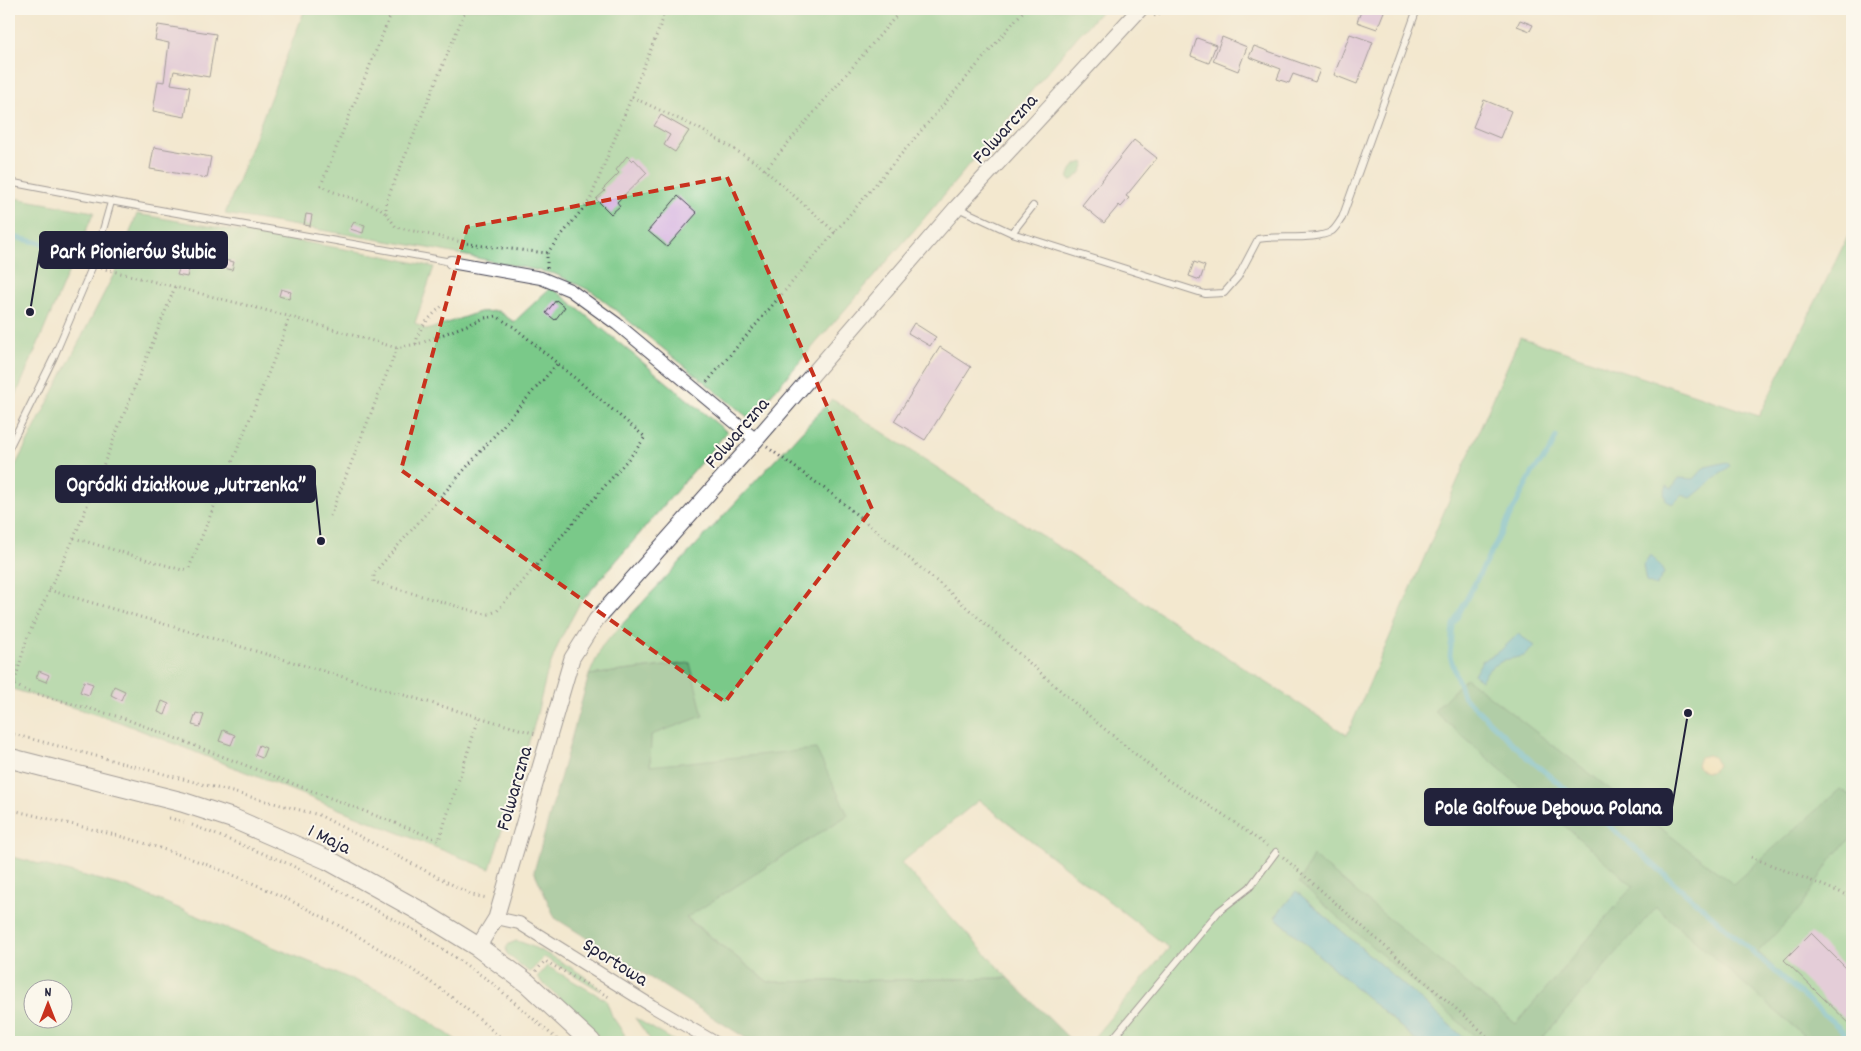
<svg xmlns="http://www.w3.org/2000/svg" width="1861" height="1051" font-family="Dekko,sans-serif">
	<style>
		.green { fill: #7ac989; stroke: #4e7662; fill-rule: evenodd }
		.forest { fill: #63ad75; stroke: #426858 }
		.sand { fill: #eeda9e; stroke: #887e6c }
		.water { fill: #4ab1c9; stroke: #366a82 }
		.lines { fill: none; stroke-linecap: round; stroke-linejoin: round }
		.stream { stroke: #4ab1c9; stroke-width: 5 }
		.building { fill: #d3aee2 }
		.service-casing { stroke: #414051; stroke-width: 8 }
		.minor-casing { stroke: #414051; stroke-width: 14 }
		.tertiary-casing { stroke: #414051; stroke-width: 17 }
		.primary-casing { stroke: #414051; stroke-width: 21 }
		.path { stroke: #414051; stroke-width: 3; stroke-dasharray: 1 4; stroke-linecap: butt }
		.service { stroke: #fff; stroke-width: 6 }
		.minor { stroke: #fff; stroke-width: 12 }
		.tertiary { stroke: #fff; stroke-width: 15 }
		.primary { stroke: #fff; stroke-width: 19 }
		.marked { fill: none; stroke: #c8321e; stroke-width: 4; stroke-dasharray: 10 6; stroke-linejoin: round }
		.labels { text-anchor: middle; stroke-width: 4; stroke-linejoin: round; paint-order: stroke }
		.street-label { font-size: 20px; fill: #22223b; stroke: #fbf7ec }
		.leader { fill: none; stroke: #22223b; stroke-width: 2 }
		.callout-dot { fill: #22223b; stroke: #fbf7ec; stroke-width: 2 }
		.callout { fill: #22223b; stroke: #22223b; stroke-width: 2 }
		.callout-label { font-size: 21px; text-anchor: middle; font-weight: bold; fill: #fff }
	</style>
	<rect width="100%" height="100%" fill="#fbf7ec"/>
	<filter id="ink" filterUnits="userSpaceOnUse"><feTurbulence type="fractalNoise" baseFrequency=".02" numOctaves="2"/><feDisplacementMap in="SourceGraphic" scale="10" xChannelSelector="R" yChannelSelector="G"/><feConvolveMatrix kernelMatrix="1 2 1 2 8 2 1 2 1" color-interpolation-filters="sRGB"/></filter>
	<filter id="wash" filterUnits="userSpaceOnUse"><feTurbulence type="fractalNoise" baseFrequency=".0096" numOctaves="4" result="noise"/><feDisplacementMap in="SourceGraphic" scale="20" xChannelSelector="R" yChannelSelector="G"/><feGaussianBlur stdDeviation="1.12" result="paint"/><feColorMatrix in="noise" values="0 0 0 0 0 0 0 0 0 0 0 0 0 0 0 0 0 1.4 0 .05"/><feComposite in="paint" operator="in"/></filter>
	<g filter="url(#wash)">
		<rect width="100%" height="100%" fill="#f3e8cf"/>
		<g class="green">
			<path d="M 305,9 L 1103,9 L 1077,37 L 916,228 L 750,419 L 593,292 L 555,274 L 428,248 L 225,214 Z"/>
			<path d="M 1083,162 L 1085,163 C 1082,173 1079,176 1070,181 L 1068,179 C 1070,169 1073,165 1083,162 Z"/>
			<path d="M 9,197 L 94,212 L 9,412 Z"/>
			<path d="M 137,214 L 380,255 L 434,267 L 415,323 L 427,330 L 479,312 L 498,311 L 514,322 L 550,288 L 559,293 L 727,432 L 580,603 L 560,640 L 547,673 L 535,722 L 490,869 L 117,721 L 9,688 L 9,478 L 115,272 Z"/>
			<path d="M 1852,228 L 1852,1042 L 1469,1042 L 1296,891 L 1275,917 L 1418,1042 L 1090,1042 L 1169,948 L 979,800 L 901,863 L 1008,978 L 768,982 L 686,917 L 848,815 L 650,766 L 651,735 L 690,663 L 589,675 L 602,646 L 832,399 L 1347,735 L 1520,337 L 1759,416 Z"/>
			<path d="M 9,856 L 127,887 L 395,997 L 459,1042 L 9,1042 ZM 62,988 L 62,1018 L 32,1018 L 32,988 Z"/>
			<path d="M 516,941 C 532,943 593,978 601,991 L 544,957 L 531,971 L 529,972 L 507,954 L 506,948 L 509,944 Z"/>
			<path d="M 547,966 L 606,1000 L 612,1016 L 625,1035 L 622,1037 L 626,1042 L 604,1042 L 561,999 L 537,978 Z"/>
			<path d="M 635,1018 L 676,1042 L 652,1042 Z"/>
		</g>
		<g class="forest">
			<path d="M 690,663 L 703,716 L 651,735 L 650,766 L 816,749 L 848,815 L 686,918 L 768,982 L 1008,978 L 1073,1042 L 752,1042 L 555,918 L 534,871 L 589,675 Z"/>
			<path d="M 1466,678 L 1733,884 L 1840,789 L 1852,797 L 1852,836 L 1830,861 L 1801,907 L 1758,952 L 1851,1042 L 1811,1042 L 1656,907 L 1539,1042 L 1482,1042 L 1299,883 L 1313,856 L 1516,1024 L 1633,886 L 1434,711 Z"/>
		</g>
		<path class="sand" d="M 1707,755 L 1713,757 L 1718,764 L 1713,771 C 1706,774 1702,771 1697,765 L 1700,757 Z"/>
		<g class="water">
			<path d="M 1727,462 L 1730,466 L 1691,498 L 1682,495 L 1673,504 L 1666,501 L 1664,493 L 1667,485 L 1672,488 L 1679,478 L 1694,479 L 1705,467 Z"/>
			<path d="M 1650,555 L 1660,566 L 1664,573 L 1656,586 L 1646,582 L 1643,565 Z"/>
			<path d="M 1518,634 L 1535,646 L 1524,656 L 1504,660 L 1489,669 L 1481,680 L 1474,675 L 1482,661 L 1500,651 Z"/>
			<path d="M 1296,891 L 1469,1042 L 1418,1042 L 1275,917 Z"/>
		</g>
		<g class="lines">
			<g class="stream">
				<path d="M 9,236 L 72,250"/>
				<path d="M 1556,437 L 1550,451 L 1533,472 L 1453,625 L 1450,656 L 1463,696 L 1528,758 L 1597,815 L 1852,1039"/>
			</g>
		</g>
		<g id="blocks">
			<g class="building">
				<path d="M 1362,9 L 1385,9 L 1377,29 L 1357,22 Z"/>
				<path d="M 1520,20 L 1533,25 L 1530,31 L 1517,26 Z"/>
				<path d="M 158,25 L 216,34 L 209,77 L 174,71 L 171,84 L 190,87 L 185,117 L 153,111 L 158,81 L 164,82 L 169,43 L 155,40 Z"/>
				<path d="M 1350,34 L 1373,42 L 1357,84 L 1334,75 Z"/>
				<path d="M 1222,37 L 1247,47 L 1238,71 L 1213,61 Z"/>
				<path d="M 1197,38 L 1216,45 L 1209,63 L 1191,56 Z"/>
				<path d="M 1254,46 L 1320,70 L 1315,82 L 1293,74 L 1289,83 L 1277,79 L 1281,69 L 1249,57 Z"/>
				<path d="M 1484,100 L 1511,111 L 1500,138 L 1473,127 Z"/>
				<path d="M 661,115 L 689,131 L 675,152 L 664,145 L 670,135 L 654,126 Z"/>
				<path d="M 1134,140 L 1157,158 L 1126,196 L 1129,198 L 1121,207 L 1119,205 L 1104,223 L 1082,205 Z"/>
				<path d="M 154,147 L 211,157 L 207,178 L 150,169 Z"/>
				<path d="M 627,156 L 632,161 L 634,159 L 647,173 L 617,202 L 620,206 L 611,214 L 596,199 L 605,191 L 603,189 L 619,173 L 616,170 Z"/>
				<path d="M 678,196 L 697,213 L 667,247 L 648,231 Z"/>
				<path d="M 306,214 L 312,215 L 310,226 L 304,225 Z"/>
				<path d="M 354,222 L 365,225 L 363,233 L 350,229 Z"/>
				<path d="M 218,259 L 234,262 L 232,270 L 216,266 Z"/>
				<path d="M 1194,262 L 1205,266 L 1200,280 L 1189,276 Z"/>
				<path d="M 181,264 L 190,266 L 187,277 L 177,275 Z"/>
				<path d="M 281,289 L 291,292 L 289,299 L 279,296 Z"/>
				<path d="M 556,300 L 565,307 L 555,320 L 546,313 Z"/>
				<path d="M 914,323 L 936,337 L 930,346 L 908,333 Z"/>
				<path d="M 940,347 L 971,367 L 925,440 L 894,421 Z"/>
				<path d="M 39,671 L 49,675 L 46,682 L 36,678 Z"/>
				<path d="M 84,681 L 93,684 L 89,695 L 80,692 Z"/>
				<path d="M 114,686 L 125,691 L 121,700 L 111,695 Z"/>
				<path d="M 162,701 L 169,704 L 165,715 L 158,712 Z"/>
				<path d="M 196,713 L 204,715 L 200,727 L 192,725 Z"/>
				<path d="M 223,730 L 235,735 L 231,745 L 219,741 Z"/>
				<path d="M 259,745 L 266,748 L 262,758 L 255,755 Z"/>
				<path d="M 1811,933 L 1852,974 L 1852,1026 L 1784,960 Z"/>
			</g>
		</g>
	</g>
	<g filter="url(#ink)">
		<use href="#blocks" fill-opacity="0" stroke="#414051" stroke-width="1"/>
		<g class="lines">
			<g class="service-casing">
				<g id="service">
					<path d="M 9,182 C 156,211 304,234 451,262"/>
					<path d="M 958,208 L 1012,233 L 1205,294 L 1224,293 L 1238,277 L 1258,239 C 1278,235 1317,241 1332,231 C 1336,228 1339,222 1342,218 L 1417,9"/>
					<path d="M 1012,233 L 1033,206"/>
					<path d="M 9,448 L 53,359 L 93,265 L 111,202"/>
					<path d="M 1110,1042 L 1219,911 L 1250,887 L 1276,852"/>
				</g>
			</g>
			<g class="minor-casing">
				<g id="minor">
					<path d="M 451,262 L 541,278 L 570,290 L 617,324 L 756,440"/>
					<path d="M 496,918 L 519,923 L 652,1006 L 714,1042"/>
				</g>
			</g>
			<g class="tertiary-casing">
				<path id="tertiary" d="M 478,947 L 496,918 L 572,658 L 596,620 L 756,440 L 957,207 L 1140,9"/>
			</g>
			<g class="primary-casing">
				<path id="primary" d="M 9,758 L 182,802 L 234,819 L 328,860 L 418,910 L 478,947 L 527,983 L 591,1042"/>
			</g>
			<g class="path">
				<path d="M 466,9 L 386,202 L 386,213 L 396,227 L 475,245 L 547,253"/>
				<path d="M 1154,16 L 1169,9"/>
				<path d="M 632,97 L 700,129 L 757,163 L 836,233"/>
				<path d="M 765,170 L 902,9"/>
				<path d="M 385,213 L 380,208 L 331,191 L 321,185 L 393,9"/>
				<path d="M 101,268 L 284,315 L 397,348 L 421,343 L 485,318 L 496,316 L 514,327 L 645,437 L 636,450 L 497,611 L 489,614 L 480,613 L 374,582 L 374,573 L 557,364"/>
				<path d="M 547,268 L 547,253 L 590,200 L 667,9"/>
				<path d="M 175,287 L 74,538 L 27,638 L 14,684 L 26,691 L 123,718 L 439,840 L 479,718"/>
				<path d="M 416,344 C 418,326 432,316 444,304"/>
				<path d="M 707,382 L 1025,9"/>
				<path d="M 767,447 L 832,494 L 947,590 L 1096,722 L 1166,779 L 1221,813 L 1267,846"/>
				<path d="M 330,516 L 397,348"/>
				<path d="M 74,538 L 182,570 L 189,568 L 281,342 L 289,317"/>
				<path d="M 49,590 L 536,734"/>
				<path d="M 9,733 L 319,815 L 472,895 L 487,898"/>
				<path d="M 9,809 C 51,820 95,829 137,841 C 241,872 340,920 429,981 C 456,999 481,1021 506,1042"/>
				<path d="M 169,818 L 184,822"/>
				<path d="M 192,825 L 289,864 L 419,933 L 491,982 L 560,1042"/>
				<path d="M 1283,857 L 1494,1042"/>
				<path d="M 1751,857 L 1852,897"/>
				<path d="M 536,971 L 545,961 L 609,997"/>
			</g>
			<use href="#service" class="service"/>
			<use href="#minor" class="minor"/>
			<use href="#tertiary" class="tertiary"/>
			<use href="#primary" class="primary"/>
		</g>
	</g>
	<path d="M0 0H1861V1051H0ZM 727,177 L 872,509 L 725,702 L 401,470 L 467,227 Z" fill="#f3e8cf" fill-opacity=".55" fill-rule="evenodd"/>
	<path class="marked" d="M 727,177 L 872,509 L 725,702 L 401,470 L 467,227 Z"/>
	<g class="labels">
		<g class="street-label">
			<text transform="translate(1004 128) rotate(-48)" y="7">Folwarczna</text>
			<text transform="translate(736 432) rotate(-49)" y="7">Folwarczna</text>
			<text transform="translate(513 788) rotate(-74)" y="7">Folwarczna</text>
			<text transform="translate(330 838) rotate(26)" y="7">1 Maja</text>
			<text transform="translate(616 961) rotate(32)" y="7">Sportowa</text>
		</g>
	</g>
	<path class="leader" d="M30 312L40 250M321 541L315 484M1688 713L1672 807"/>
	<g class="callout-dot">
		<circle cx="30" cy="312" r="5"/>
		<circle cx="321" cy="541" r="5"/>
		<circle cx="1688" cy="713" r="5"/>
	</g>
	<g class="callout">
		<rect x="40" y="232" width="187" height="36" rx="5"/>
		<rect x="56" y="466" width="259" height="36" rx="5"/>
		<rect x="1425" y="789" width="247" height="36" rx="5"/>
	</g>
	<g class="callout-label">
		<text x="133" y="258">Park Pionierów Słubic</text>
		<text x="186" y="491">Ogródki działkowe „Jutrzenka”</text>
		<text x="1548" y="814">Pole Golfowe Dębowa Polana</text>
	</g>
	<rect width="1861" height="1051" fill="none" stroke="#fbf7ec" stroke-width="30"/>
	<g transform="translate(48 1004)"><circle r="24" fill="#fbf7ec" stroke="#a4a2a5"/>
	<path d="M0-4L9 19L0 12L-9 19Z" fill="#c8321e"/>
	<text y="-8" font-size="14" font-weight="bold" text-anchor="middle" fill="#22223b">N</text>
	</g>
</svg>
